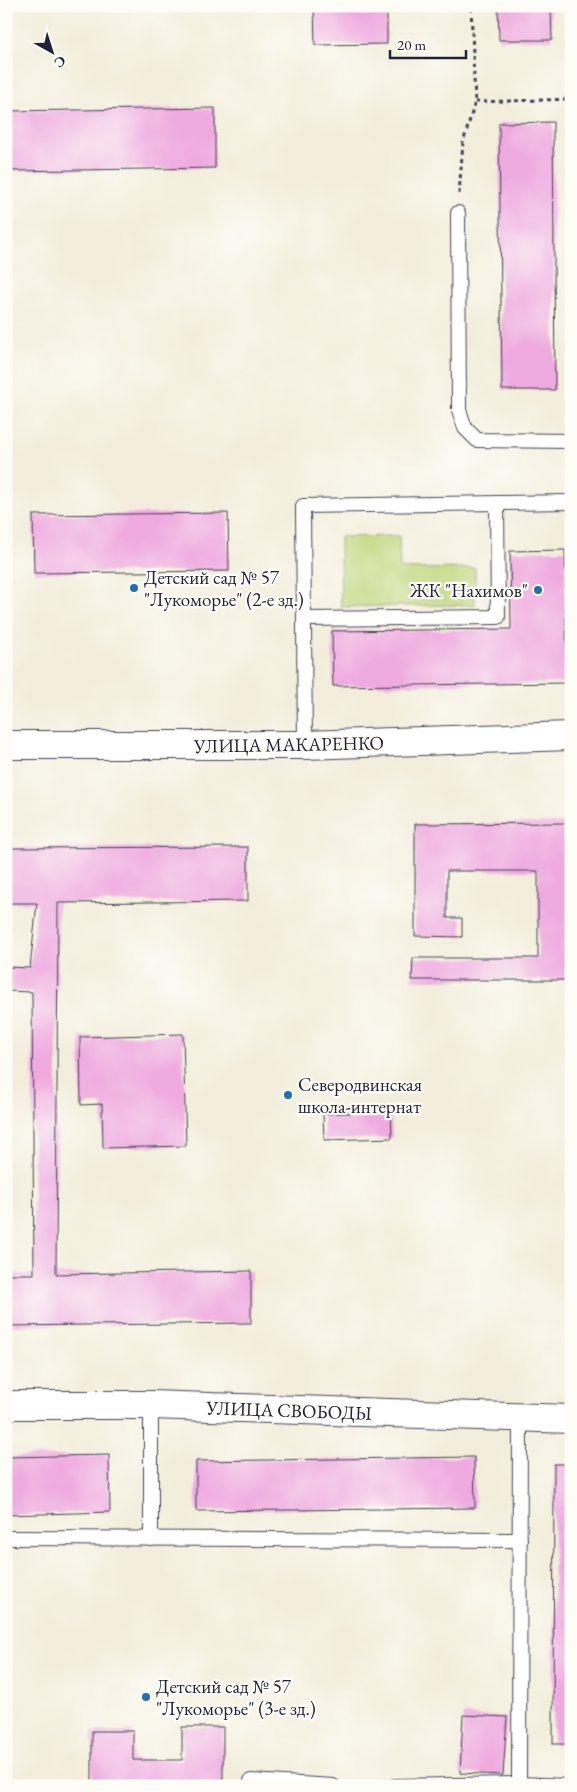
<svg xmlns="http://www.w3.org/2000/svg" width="577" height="1792" font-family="'EB Garamond',serif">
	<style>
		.green { fill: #bfd77b; stroke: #707c5b }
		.building { fill: #efaae0 }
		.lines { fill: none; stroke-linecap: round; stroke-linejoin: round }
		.lane-casing { stroke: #414153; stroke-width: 16 }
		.street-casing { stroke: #414153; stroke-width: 30 }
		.path { stroke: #414153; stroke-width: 3; stroke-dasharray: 4 4; stroke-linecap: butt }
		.lane { stroke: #fff; stroke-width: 14 }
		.street { stroke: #fff; stroke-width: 28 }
		.poi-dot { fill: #1f6fb2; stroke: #fdfcf7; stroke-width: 2 }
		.labels { text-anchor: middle; stroke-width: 4.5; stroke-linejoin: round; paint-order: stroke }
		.poi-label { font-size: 19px; fill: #22223b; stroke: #fdfcf7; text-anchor: start }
		.street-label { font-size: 19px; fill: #22223b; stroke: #fdfcf7 }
	</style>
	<rect width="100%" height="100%" fill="#fdfcf7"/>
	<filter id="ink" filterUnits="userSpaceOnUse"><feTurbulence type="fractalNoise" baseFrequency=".02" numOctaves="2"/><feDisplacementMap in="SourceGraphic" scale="10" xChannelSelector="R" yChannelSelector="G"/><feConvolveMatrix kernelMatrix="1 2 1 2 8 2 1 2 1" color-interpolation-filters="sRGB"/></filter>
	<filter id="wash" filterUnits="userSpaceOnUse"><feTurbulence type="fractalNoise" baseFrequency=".0096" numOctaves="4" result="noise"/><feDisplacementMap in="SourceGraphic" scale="20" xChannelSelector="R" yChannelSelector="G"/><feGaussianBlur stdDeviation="1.12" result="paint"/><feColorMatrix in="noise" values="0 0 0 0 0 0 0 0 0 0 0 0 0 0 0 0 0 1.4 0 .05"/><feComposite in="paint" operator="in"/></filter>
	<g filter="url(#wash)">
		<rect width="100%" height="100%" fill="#f3eedb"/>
		<path class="green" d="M 399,536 L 400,569 L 475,568 L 475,605 L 341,607 L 340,537 Z"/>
		<g id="blocks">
			<g class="building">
				<path d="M 314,6 L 387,6 L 387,44 L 315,45 Z"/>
				<path d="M 498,6 L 551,6 L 552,40 L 499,40 Z"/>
				<path d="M 215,108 L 215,168 L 6,171 L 6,111 Z"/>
				<path d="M 553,122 L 555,390 L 502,390 L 499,123 Z"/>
				<path d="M 228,513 L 229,571 L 34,573 L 33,515 Z"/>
				<path d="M 565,550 L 567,683 L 333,686 L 332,631 L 511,629 L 510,551 Z"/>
				<path d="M 571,823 L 571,980 L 412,980 L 413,958 L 538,958 L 538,871 L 447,871 L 447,918 L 462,918 L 462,937 L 415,936 L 415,824 Z"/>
				<path d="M 248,847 L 248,901 L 58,903 L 56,1274 L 251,1271 L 251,1323 L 6,1326 L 6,1274 L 34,1274 L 32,992 L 6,991 L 6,967 L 30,968 L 37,903 L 6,903 L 6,848 Z"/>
				<path d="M 183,1034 L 186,1146 L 103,1148 L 102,1104 L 81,1105 L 80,1037 Z"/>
				<path d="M 391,1111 L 392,1138 L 324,1140 L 323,1114 Z"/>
				<path d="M 109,1455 L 110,1512 L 6,1515 L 6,1457 Z"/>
				<path d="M 474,1457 L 475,1508 L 196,1511 L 196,1461 Z"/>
				<path d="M 554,1464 L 571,1464 L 571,1744 L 553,1744 Z"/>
				<path d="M 463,1715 L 507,1717 L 503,1775 L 460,1773 Z"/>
				<path d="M 182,1727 L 223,1727 L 223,1786 L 92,1786 L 92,1731 L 133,1731 L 133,1760 L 182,1760 Z"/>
			</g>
		</g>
	</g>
	<g filter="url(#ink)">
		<use href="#blocks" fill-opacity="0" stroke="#414153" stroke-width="1"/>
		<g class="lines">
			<g class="lane-casing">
				<g id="lane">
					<path d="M 458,213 L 459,410 L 465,428 L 477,440 L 571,441"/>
					<path d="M 304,619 L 498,617 L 497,503"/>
					<path d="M 305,745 L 303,506 L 571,502"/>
					<path d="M 151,1405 L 151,1539"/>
					<path d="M 6,1538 L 520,1540"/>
					<path d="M 251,1786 L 251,1781 L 333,1786"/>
					<path d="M 394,1786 L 519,1784 L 567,1786"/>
					<path d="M 519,1786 L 520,1417"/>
				</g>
			</g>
			<g class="street-casing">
				<g id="street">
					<path d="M 6,745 L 305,745 L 571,736"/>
					<path d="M 6,1405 L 151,1405 L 571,1419"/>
				</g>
			</g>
			<g class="path">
				<path d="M 475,102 L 571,99"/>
				<path d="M 459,194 L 463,143 L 475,102 L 471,6"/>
			</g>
			<use href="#lane" class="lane"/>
			<use href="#street" class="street"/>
		</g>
	</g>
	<g class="poi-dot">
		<circle cx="134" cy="588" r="5"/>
		<circle cx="538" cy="590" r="5"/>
		<circle cx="288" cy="1095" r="5"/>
		<circle cx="146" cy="1697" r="5"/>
	</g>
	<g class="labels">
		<g class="poi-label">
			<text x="144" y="584">Детский сад № 57<tspan x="144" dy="22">"Лукоморье" (2-е зд.)</tspan></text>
			<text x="528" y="597" text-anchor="end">ЖК "Нахимов"</text>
			<text x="298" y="1091">Северодвинская<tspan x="298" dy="22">школа-интернат</tspan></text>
			<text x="156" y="1693">Детский сад № 57<tspan x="156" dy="22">"Лукоморье" (3-е зд.)</tspan></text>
		</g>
		<g class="street-label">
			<text transform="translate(289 744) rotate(-1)" y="7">УЛИЦА МАКАРЕНКО</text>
			<text transform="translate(289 1410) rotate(2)" y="7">УЛИЦА СВОБОДЫ</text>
		</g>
	</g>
	<rect width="577" height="1792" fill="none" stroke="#fdfcf7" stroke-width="25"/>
	<g transform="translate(52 52) rotate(141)" stroke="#fdfcf7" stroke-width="4" paint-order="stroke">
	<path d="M0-4L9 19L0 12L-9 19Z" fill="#22223b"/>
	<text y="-8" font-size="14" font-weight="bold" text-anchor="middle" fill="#22223b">С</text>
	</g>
	<path d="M390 50v8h76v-8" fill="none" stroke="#22223b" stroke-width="2.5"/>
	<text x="397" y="50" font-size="15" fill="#22223b" stroke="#fdfcf7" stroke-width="4" paint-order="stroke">20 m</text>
</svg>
